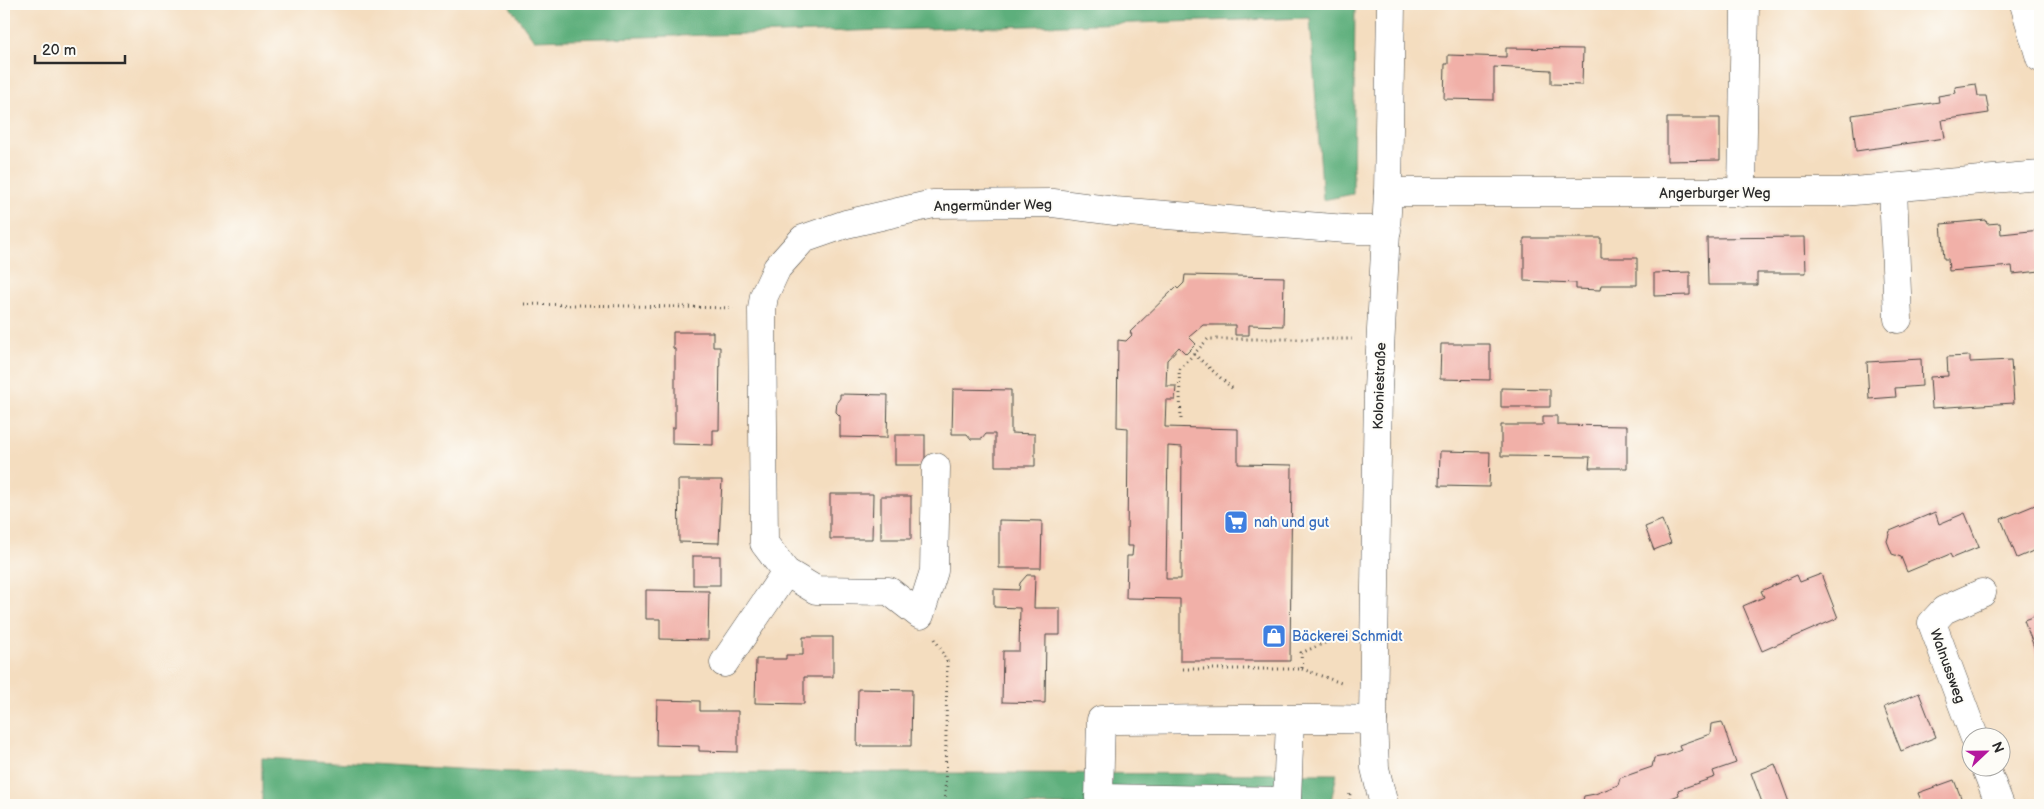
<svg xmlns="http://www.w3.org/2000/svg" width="2044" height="809" font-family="'Balsamiq Sans',sans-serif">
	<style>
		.forest { fill: #5daf7b; stroke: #446d53 }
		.building { fill: #f1b0a8; fill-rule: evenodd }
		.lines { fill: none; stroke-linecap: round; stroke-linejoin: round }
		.minor-casing { stroke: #494641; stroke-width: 29 }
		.path { stroke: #494641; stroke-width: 3; stroke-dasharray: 1 4; stroke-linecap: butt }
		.minor { stroke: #fff; stroke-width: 28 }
		.labels { text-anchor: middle; stroke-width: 4; stroke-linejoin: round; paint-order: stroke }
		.street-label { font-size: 14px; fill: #2b2b2b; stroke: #fdfcf7 }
		.shop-label { font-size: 14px; fill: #366cbe; stroke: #fdfcf7; text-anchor: start }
	</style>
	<rect width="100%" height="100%" fill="#fdfcf7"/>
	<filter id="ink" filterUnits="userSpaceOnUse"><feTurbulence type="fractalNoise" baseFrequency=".02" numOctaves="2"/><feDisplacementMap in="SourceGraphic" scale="10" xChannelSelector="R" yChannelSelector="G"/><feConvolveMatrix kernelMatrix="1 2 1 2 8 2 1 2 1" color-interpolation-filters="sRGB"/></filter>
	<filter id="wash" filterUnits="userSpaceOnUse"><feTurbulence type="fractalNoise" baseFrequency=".0096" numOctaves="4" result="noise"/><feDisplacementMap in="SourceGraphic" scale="20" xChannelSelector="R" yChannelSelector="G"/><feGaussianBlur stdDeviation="1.12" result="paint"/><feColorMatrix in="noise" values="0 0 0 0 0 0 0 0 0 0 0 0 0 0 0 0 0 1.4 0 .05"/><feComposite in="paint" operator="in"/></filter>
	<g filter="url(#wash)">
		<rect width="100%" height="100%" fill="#f4ddbf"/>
		<g class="forest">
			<path d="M 508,4 L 1355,4 L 1353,194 L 1323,200 L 1310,18 L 534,40 Z"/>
			<path d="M 262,758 L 512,772 L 1337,774 L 1330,805 L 262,805 Z"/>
		</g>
		<g id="blocks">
			<g class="building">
				<path d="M 1506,48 L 1583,49 L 1582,85 L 1551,84 L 1551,70 L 1494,67 L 1494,100 L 1444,99 L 1445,64 L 1448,64 L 1448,55 L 1506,57 Z"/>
				<path d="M 1976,84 L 1978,96 L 1986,96 L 1989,113 L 1942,120 L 1945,138 L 1856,151 L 1852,115 L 1939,102 L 1938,96 L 1956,93 L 1955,87 Z"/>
				<path d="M 1667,118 L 1720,118 L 1720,160 L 1667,161 Z"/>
				<path d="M 1986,220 L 1987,224 L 2000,223 L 2001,234 L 2040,230 L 2040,271 L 2013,274 L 2012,266 L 1949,271 L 1948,259 L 1944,259 L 1941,224 Z"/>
				<path d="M 1805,237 L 1806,273 L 1757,273 L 1757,285 L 1708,285 L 1707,238 Z"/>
				<path d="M 1524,238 L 1601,238 L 1601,258 L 1637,258 L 1637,285 L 1601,285 L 1600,290 L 1576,289 L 1576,283 L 1524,281 Z"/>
				<path d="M 1690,272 L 1690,295 L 1654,296 L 1654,273 Z"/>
				<path d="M 1185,275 L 1284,277 L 1283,326 L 1249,325 L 1249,335 L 1235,335 L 1235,325 L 1203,325 L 1189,337 L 1196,344 L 1186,354 L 1179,347 L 1167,360 L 1166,386 L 1176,386 L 1175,400 L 1166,400 L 1165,427 L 1238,429 L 1238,464 L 1292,465 L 1290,661 L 1180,661 L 1180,599 L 1126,598 L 1127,556 L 1132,556 L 1133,546 L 1127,546 L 1128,428 L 1117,427 L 1118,340 L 1126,341 L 1132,335 L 1130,332 L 1176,287 L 1178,289 L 1184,283 ZM 1168,446 L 1182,447 L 1181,579 L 1166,579 Z"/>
				<path d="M 673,332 L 713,332 L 713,347 L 720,347 L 719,430 L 713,430 L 713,445 L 672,444 L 672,428 L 675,428 L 675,349 L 673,348 Z"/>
				<path d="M 1441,344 L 1490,344 L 1490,380 L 1440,379 Z"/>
				<path d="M 1970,356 L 1970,362 L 2011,360 L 2014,403 L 1932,408 L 1930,377 L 1948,376 L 1947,357 Z"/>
				<path d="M 1921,359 L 1922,386 L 1895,388 L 1896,397 L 1869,399 L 1867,362 Z"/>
				<path d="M 1501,388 L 1550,389 L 1550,407 L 1501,407 Z"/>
				<path d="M 953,389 L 1011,390 L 1011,433 L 1035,434 L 1035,466 L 995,466 L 995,434 L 986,434 L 982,439 L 971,439 L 967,434 L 952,434 Z"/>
				<path d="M 840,394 L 888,395 L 887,438 L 840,437 L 840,416 L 836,412 L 837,402 L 840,398 Z"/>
				<path d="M 1543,416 L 1557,416 L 1557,425 L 1627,426 L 1627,468 L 1589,468 L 1590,457 L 1501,456 L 1501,425 L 1543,425 Z"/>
				<rect x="895" y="435" width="30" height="30"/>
				<path d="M 1440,451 L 1490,452 L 1489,487 L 1439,486 Z"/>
				<path d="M 678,480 L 722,480 L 719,543 L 679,542 Z"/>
				<path d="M 830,494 L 873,494 L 872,539 L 830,539 Z"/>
				<rect x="881" y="496" width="30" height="43"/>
				<path d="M 2040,503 L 2040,548 L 2017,558 L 2001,519 Z"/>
				<path d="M 1935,512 L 1939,524 L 1965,513 L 1979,547 L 1952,558 L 1950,554 L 1907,572 L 1901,557 L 1892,554 L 1887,541 L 1890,531 Z"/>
				<path d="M 999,520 L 1042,521 L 1041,568 L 999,568 Z"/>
				<path d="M 1662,520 L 1671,543 L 1654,550 L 1645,527 Z"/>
				<rect x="693" y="556" width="27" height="29"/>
				<path d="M 1821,574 L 1838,618 L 1762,651 L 1743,606 L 1764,597 L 1761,591 L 1797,575 L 1800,582 Z"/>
				<path d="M 1027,575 L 1035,575 L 1034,608 L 1060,608 L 1060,635 L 1046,635 L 1045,703 L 1002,702 L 1003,651 L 1019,651 L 1020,608 L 994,607 L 994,589 L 1019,590 L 1020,583 Z"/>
				<path d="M 646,590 L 709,591 L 708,640 L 660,639 L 660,619 L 646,619 Z"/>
				<path d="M 2040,614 L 2040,663 L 2024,620 Z"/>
				<path d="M 803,637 L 833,637 L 833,677 L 804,677 L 804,704 L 755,703 L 756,659 L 786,659 L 786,655 L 803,655 Z"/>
				<path d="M 858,689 L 912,690 L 911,746 L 857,746 Z"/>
				<path d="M 1919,693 L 1936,737 L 1901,751 L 1884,707 Z"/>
				<path d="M 657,700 L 700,701 L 700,711 L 738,711 L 738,752 L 699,751 L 699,746 L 656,745 Z"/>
				<path d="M 1722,722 L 1736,763 L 1713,771 L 1715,777 L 1678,790 L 1679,795 L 1659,803 L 1659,805 L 1582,805 L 1584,796 L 1595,794 L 1618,785 L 1620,778 L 1652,767 L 1654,758 L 1665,756 L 1681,750 L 1679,745 L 1710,734 L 1711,724 Z"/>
				<path d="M 1775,764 L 1790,805 L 1763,805 L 1751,773 Z"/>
				<path d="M 1954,780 L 1964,805 L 1923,805 L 1918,793 Z"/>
			</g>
		</g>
	</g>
	<g filter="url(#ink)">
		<use href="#blocks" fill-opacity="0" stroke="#494641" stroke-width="1"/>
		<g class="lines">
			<g class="minor-casing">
				<g id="minor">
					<path d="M 2024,4 L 2040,58"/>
					<path d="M 1893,188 L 1898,319"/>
					<path d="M 1388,192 L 1842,192 L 2040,175"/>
					<path d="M 1742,193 L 1745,4"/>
					<path d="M 936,467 L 934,571 L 920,615 L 889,591 L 816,590 L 786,572 L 764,543 L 762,309 L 764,296 L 777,268 L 803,239 L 846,224 L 933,204 L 1053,203 L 1115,211 L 1359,230 L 1387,230"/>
					<path d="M 724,663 L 786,572"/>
					<path d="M 1290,720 L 1287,801 L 1099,798 L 1101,720 C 1191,720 1283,717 1373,720"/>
					<path d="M 1974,736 L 1932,623 L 1944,610 L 1982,593"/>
					<path d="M 1985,766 L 2000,805"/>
					<path d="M 1384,805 L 1375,768 L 1373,720 L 1378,389 L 1388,192 L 1391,4"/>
				</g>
			</g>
			<g class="path">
				<path d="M 524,304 L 734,308"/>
				<path d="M 1194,354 L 1233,389"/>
				<path d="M 1181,419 L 1179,370 L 1208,339 L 1352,339"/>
				<path d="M 935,639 L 947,661 L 945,805"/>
				<path d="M 1183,669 L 1302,669 L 1301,653 L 1346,634"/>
				<path d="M 1302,669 L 1344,684"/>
				<path d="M 1349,805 L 1350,793"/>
			</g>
			<use href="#minor" class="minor"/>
		</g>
	</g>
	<defs>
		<g id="supermarket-square" transform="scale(1.25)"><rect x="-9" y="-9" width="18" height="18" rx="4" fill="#3f7fe0" stroke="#fdfcf7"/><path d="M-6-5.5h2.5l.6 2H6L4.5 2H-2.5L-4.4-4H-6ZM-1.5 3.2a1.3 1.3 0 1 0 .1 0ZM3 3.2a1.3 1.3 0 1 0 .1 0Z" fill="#fff"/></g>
		<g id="shop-square" transform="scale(1.25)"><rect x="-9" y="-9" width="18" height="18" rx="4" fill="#3f7fe0" stroke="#fdfcf7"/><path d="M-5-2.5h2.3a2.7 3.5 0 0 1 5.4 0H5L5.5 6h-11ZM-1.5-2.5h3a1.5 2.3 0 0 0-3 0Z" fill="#fff"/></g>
	</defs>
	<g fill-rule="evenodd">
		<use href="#supermarket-square" x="1236" y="522"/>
		<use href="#shop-square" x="1274" y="636"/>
	</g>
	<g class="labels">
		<g class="street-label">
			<text x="1715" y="198">Angerburger Weg</text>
			<text transform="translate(993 205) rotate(-1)" y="5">Angermünder Weg</text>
			<text transform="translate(1379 386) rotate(-88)" y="5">Koloniestraße</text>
			<text transform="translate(1948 666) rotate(70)" y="5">Walnussweg</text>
		</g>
		<g class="shop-label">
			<text x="1254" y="527">nah und gut</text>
			<text x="1292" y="641">Bäckerei Schmidt</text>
		</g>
	</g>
	<rect width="2044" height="809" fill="none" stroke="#fdfcf7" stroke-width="20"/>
	<g transform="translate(1986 752) rotate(68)"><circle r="24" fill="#fdfcf7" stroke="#a9a8a5"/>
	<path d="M0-4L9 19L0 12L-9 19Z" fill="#b5179e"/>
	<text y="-8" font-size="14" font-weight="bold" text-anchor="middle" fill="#2b2b2b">N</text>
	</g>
	<path d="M35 55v8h90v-8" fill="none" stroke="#2b2b2b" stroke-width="2.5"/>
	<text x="42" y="55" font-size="15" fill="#2b2b2b" stroke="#fdfcf7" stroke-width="4" paint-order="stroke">20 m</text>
</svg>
